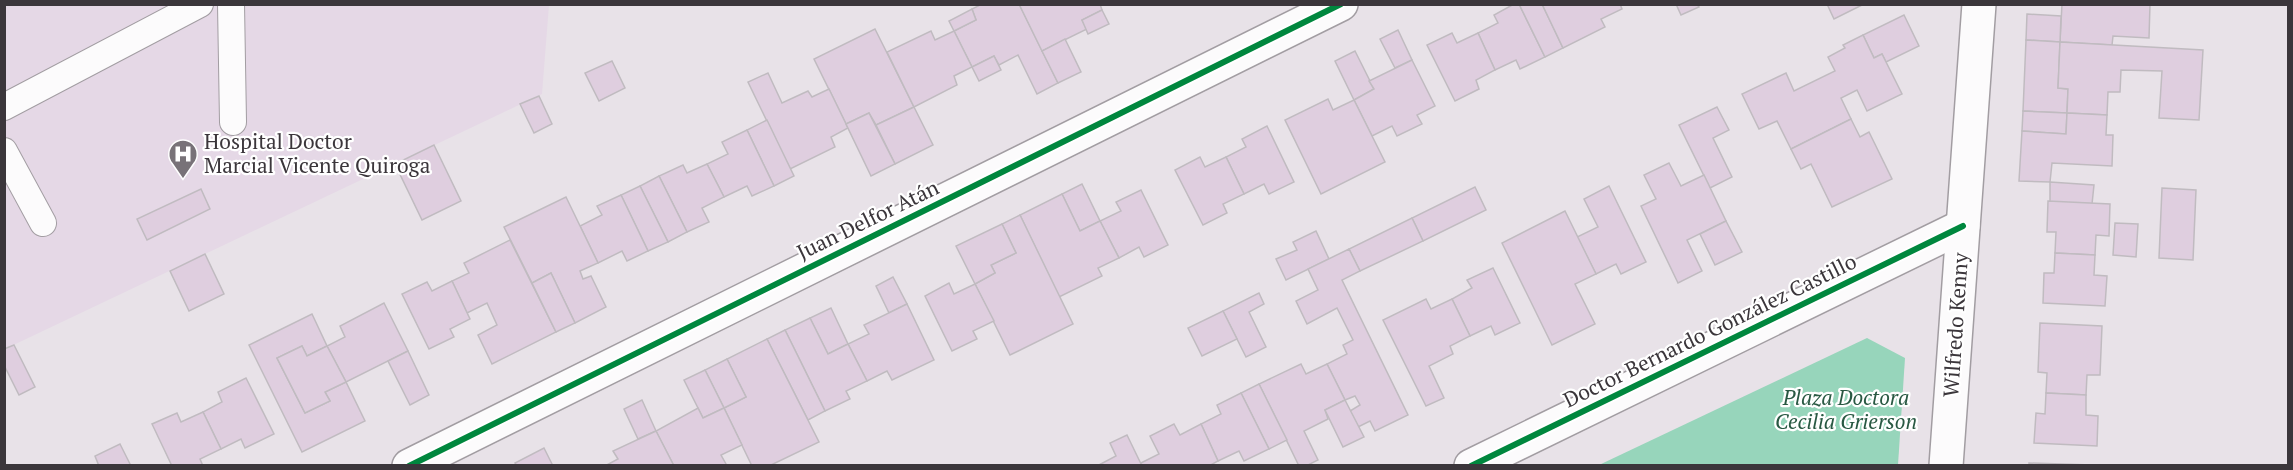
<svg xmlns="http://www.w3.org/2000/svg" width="2293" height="470" font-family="'PT Serif',serif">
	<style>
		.built { fill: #e5d8e6 }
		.green { fill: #97d5bb }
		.building { fill: #dfcedf; stroke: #c0bbc0; stroke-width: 1.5 }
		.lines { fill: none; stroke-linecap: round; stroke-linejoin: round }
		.lane-casing { stroke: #a29da2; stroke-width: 28 }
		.street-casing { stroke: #a29da2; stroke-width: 36 }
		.lane { stroke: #fcfbfc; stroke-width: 26 }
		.street { stroke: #fcfbfc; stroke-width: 33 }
		.cycleway-casing { stroke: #fff; stroke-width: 10 }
		.cycleway { stroke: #00873e; stroke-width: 6 }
		.labels { text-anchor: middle; stroke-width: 4.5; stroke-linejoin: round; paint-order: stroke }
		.poi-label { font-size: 21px; fill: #3b363b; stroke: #fff; text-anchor: start }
		.street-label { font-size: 21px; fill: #3b363b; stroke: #fff }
		.park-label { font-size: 21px; font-style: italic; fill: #295943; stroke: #fff }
	</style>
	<rect width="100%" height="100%" fill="#e8e2e8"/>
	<path class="built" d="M 4,5 L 549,5 L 542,94 L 5,349 Z"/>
	<path class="green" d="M 1867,338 L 1905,358 L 1898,465 L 1599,465 Z"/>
	<g class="building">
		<path d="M 982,4 L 1019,4 L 1058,83 L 1037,94 L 1018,55 L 999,65 L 994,56 L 972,67 L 954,31 L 976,20 L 972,9 Z"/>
		<path d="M 1019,4 L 1100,4 L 1102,10 L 1082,20 L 1087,29 L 1042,51 Z"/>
		<path d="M 1514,4 L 1519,4 L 1545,57 L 1520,69 L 1516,60 L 1495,70 L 1478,33 L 1498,23 L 1494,15 Z"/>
		<path d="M 1519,4 L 1542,4 L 1563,48 L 1545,57 Z"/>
		<path d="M 1542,4 L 1620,4 L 1622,9 L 1601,19 L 1605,27 L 1563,48 Z"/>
		<path d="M 1676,4 L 1697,4 L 1699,7 L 1681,15 Z"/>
		<path d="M 1827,4 L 1864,4 L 1834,19 Z"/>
		<path d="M 2062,4 L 2150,4 L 2149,38 L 2113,36 L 2112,45 L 2060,42 Z"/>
		<path d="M 972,9 L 976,20 L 954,31 L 949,21 Z"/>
		<path d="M 1102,10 L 1109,24 L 1088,34 L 1082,20 Z"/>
		<path d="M 2027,14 L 2061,16 L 2060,42 L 2026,40 Z"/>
		<path d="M 1904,15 L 1919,46 L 1886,62 L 1882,54 L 1874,58 L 1863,35 Z"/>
		<path d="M 875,29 L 914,107 L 876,125 L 869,113 L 846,124 L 814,59 Z"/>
		<path d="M 1398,30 L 1412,60 L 1395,68 L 1380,39 Z"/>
		<path d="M 931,31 L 935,40 L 954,31 L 972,67 L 954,76 L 957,85 L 914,107 L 887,52 Z"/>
		<path d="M 1452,33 L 1457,43 L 1478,33 L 1495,70 L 1476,80 L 1479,89 L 1455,101 L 1427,45 Z"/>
		<path d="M 1863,35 L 1874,58 L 1882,54 L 1902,94 L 1867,111 L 1857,90 L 1841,98 L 1851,119 L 1791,149 L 1777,121 L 1759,129 L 1742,94 L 1786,73 L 1794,91 L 1835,71 L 1828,57 L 1845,48 L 1843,45 Z"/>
		<path d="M 1065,39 L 1081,72 L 1058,83 L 1042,51 Z"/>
		<path d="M 2026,40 L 2060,42 L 2058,88 L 2068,89 L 2067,113 L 2023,111 Z"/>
		<path d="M 2060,42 L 2203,50 L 2199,120 L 2159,118 L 2162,71 L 2121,70 L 2120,92 L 2108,92 L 2107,115 L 2067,113 L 2068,89 L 2058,88 Z"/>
		<path d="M 1355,51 L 1374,89 L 1354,100 L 1335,61 Z"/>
		<path d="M 994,56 L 1001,70 L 979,81 L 972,67 Z"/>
		<path d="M 1412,60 L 1435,106 L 1417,115 L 1422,124 L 1397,136 L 1392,126 L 1372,136 L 1354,100 L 1374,89 L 1369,81 Z"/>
		<path d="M 612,61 L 625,88 L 599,101 L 585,73 Z"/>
		<path d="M 768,73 L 782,103 L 808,91 L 812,97 L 829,89 L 848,128 L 831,137 L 835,147 L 790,169 L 748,82 Z"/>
		<path d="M 539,96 L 552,124 L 534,133 L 520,104 Z"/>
		<path d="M 1328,99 L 1333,110 L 1354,100 L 1385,162 L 1321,194 L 1285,120 Z"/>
		<path d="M 914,107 L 933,145 L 895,164 L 876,125 Z"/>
		<path d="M 1717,107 L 1729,130 L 1713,138 L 1732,177 L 1710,188 L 1679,125 Z"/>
		<path d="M 2023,111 L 2067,113 L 2066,134 L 2022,131 Z"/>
		<path d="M 869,113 L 895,164 L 871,176 L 846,124 Z"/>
		<path d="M 2067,113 L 2107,115 L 2106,135 L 2113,135 L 2112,166 L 2052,163 L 2050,182 L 2019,181 L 2022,131 L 2066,134 Z"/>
		<path d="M 1851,119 L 1860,137 L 1869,132 L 1892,179 L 1832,207 L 1811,164 L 1801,169 L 1791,149 Z"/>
		<path d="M 767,120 L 794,176 L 774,186 L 747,130 Z"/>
		<path d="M 1267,126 L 1294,182 L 1269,194 L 1264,184 L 1244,194 L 1226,157 L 1246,147 L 1242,139 Z"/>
		<path d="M 747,130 L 774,186 L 752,196 L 747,186 L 724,197 L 707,164 L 728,154 L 722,142 Z"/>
		<path d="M 434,145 L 461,201 L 422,220 L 395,164 Z"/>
		<path d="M 1200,157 L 1205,167 L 1226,157 L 1244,194 L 1223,204 L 1227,213 L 1203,225 L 1175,170 Z"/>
		<path d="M 1669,163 L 1681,186 L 1704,175 L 1726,221 L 1687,240 L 1702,271 L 1678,283 L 1641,206 L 1656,199 L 1644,175 Z"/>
		<path d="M 707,164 L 724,197 L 702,208 L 709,222 L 687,232 L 659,176 L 683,165 L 687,173 Z"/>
		<path d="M 659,176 L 687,232 L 668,242 L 640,186 Z"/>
		<path d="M 2050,182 L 2094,185 L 2092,204 L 2050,202 Z"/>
		<path d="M 1082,184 L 1100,221 L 1080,231 L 1062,194 Z"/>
		<path d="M 640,186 L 668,242 L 648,251 L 621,195 Z"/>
		<path d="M 1609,186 L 1646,262 L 1621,274 L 1616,264 L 1596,274 L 1577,237 L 1598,227 L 1584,199 Z"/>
		<path d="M 1475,187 L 1486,210 L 1423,241 L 1412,218 Z"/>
		<path d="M 2162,188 L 2196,190 L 2193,260 L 2159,258 Z"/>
		<path d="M 201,189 L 210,209 L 147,240 L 137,219 Z"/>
		<path d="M 1141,190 L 1168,245 L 1144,257 L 1139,247 L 1119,258 L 1100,221 L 1121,211 L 1116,202 Z"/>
		<path d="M 1062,194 L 1080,231 L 1100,221 L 1119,258 L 1098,268 L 1102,276 L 1059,297 L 1020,215 Z"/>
		<path d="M 621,195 L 648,251 L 627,261 L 622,251 L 598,263 L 580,226 L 602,215 L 597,206 Z"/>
		<path d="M 566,197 L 598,263 L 580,271 L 583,279 L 591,276 L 606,307 L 575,323 L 551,273 L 532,283 L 504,227 Z"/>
		<path d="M 2048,201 L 2110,204 L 2109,236 L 2096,235 L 2095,255 L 2055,253 L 2056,232 L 2047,232 Z"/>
		<path d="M 1565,211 L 1596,274 L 1575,284 L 1595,324 L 1552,345 L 1502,243 Z"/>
		<path d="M 1020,215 L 1073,324 L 1010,355 L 975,284 L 995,273 L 991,265 L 1016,253 L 1002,224 Z"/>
		<path d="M 1412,218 L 1423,241 L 1360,271 L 1349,249 Z"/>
		<path d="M 1726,221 L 1742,252 L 1715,265 L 1700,234 Z"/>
		<path d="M 2115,223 L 2138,224 L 2136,257 L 2113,255 Z"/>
		<path d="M 1002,224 L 1016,253 L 991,265 L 995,273 L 975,284 L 956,246 Z"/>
		<path d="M 1316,231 L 1329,259 L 1286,280 L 1276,259 L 1297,250 L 1293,242 Z"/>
		<path d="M 510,240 L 556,332 L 492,364 L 478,335 L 497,325 L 487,303 L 467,313 L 452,281 L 469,273 L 464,263 Z"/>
		<path d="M 1349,249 L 1360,271 L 1342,280 L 1408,415 L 1375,431 L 1370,421 L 1358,427 L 1350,411 L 1360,405 L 1355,396 L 1345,400 L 1327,364 L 1347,354 L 1343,345 L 1353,340 L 1337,308 L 1307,324 L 1296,301 L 1318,290 L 1308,269 Z"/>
		<path d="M 2055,253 L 2095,255 L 2094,275 L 2107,276 L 2105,306 L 2043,303 L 2044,273 L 2054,273 Z"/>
		<path d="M 205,254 L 224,294 L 189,311 L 170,271 Z"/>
		<path d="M 1493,268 L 1520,323 L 1495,335 L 1491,326 L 1470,336 L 1452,299 L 1472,288 L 1467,280 Z"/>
		<path d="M 551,273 L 575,323 L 556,332 L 532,283 Z"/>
		<path d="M 893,277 L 907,304 L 889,313 L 876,286 Z"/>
		<path d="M 452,281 L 470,319 L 450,329 L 454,337 L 429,349 L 402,294 L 427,282 L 432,291 Z"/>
		<path d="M 949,283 L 954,294 L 975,284 L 994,321 L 973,331 L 977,339 L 952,351 L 925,296 Z"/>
		<path d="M 1259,293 L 1264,304 L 1249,312 L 1266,347 L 1246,357 L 1223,311 Z"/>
		<path d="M 1426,299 L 1431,309 L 1452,299 L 1470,336 L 1450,346 L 1453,354 L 1429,366 L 1444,398 L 1426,406 L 1383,320 Z"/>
		<path d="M 384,303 L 408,351 L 346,382 L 327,346 L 345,337 L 340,326 Z"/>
		<path d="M 907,304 L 934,360 L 892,380 L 887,371 L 867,381 L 848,344 L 869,334 L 864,325 Z"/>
		<path d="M 831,308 L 848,344 L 828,354 L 810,318 Z"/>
		<path d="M 1223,311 L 1237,339 L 1202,356 L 1188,328 Z"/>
		<path d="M 312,314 L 327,346 L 307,356 L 302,346 L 277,358 L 305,413 L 330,401 L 325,392 L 346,382 L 365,421 L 302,452 L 249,345 Z"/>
		<path d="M 810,318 L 828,354 L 848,344 L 867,381 L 846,391 L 850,399 L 825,411 L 785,330 Z"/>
		<path d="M 2040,323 L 2102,326 L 2100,375 L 2087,375 L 2086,395 L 2046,393 L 2047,373 L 2038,372 Z"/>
		<path d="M 785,330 L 825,411 L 808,420 L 767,339 Z"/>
		<path d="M 767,339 L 819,442 L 769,466 L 752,466 L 724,408 L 746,397 L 727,359 Z"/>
		<path d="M 14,345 L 35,387 L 19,395 L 4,365 L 4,349 Z"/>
		<path d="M 302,346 L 307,356 L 327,346 L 346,382 L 325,392 L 330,401 L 305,413 L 277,358 Z"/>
		<path d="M 408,351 L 429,395 L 410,405 L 388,361 Z"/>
		<path d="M 727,359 L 746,397 L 724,408 L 705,370 Z"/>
		<path d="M 1301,364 L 1306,374 L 1327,364 L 1345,400 L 1325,410 L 1328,419 L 1304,431 L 1318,460 L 1306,466 L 1299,466 L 1259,384 Z"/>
		<path d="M 705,370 L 724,408 L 703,418 L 684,380 Z"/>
		<path d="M 246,378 L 274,434 L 245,448 L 241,439 L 221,449 L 203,412 L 222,402 L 218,392 Z"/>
		<path d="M 1259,384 L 1287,440 L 1269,449 L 1241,393 Z"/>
		<path d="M 1241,393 L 1269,449 L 1244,461 L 1239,451 L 1218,461 L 1201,424 L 1221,414 L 1217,405 Z"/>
		<path d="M 2046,393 L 2086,395 L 2086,415 L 2098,416 L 2097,446 L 2034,443 L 2036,413 L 2045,414 Z"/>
		<path d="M 642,400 L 656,431 L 638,439 L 624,409 Z"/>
		<path d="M 1345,400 L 1364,437 L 1343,447 L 1325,410 Z"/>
		<path d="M 698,408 L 703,418 L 724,408 L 742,445 L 721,455 L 726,464 L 723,466 L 674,466 L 656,431 Z"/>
		<path d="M 203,412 L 221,449 L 200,459 L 203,466 L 172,466 L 152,424 L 177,413 L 181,422 Z"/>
		<path d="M 1174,424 L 1180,435 L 1201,424 L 1218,461 L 1209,466 L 1142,466 L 1141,463 L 1159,454 L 1150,436 Z"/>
		<path d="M 656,431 L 674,466 L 605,466 L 618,459 L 613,451 Z"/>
		<path d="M 1127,435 L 1142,466 L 1097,466 L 1116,456 L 1110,443 Z"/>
		<path d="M 120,444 L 131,466 L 99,466 L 95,456 Z"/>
		<path d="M 544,448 L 553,466 L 517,466 L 515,463 Z"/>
		<path d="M 2029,463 L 2092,465 L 2029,466 Z"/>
	</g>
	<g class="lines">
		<g class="lane-casing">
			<g id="lane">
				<path d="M 231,4 L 233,122"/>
				<path d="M 4,107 L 200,4"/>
				<path d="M 4,151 L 43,223"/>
			</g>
		</g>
		<g class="street-casing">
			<g id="street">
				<path d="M 409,466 L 1341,4"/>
				<path d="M 1471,466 L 1963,226"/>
				<path d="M 1946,466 L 1979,4"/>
			</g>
		</g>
		<use href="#lane" class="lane"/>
		<use href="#street" class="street"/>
		<g class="cycleway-casing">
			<g id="cycleway">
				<path d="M 409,466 L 1341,4"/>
				<path d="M 1471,466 L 1963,226"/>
			</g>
		</g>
		<use href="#cycleway" class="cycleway"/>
	</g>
	<defs>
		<g id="hospital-pin" transform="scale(1.5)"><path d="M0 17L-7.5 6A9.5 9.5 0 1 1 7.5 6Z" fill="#787278" stroke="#fff"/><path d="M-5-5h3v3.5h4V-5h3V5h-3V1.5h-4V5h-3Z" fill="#fff"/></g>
	</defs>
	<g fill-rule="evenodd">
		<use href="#hospital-pin" x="183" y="154"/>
	</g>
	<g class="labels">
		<g class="poi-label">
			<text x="204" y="149">Hospital Doctor<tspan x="204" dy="24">Marcial Vicente Quiroga</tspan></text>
		</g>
		<g class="street-label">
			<text transform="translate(868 220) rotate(-26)" y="7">Juan Delfor Atán</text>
			<text transform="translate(1956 325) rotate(-86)" y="7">Wilfredo Kenny</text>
			<text transform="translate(1710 331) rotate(-26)" y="7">Doctor Bernardo González Castillo</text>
		</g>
		<g class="park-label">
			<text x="1846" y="405">Plaza Doctora<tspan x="1846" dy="24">Cecilia Grierson</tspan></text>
		</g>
	</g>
	<rect width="2293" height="470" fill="none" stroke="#3b363b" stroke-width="12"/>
</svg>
